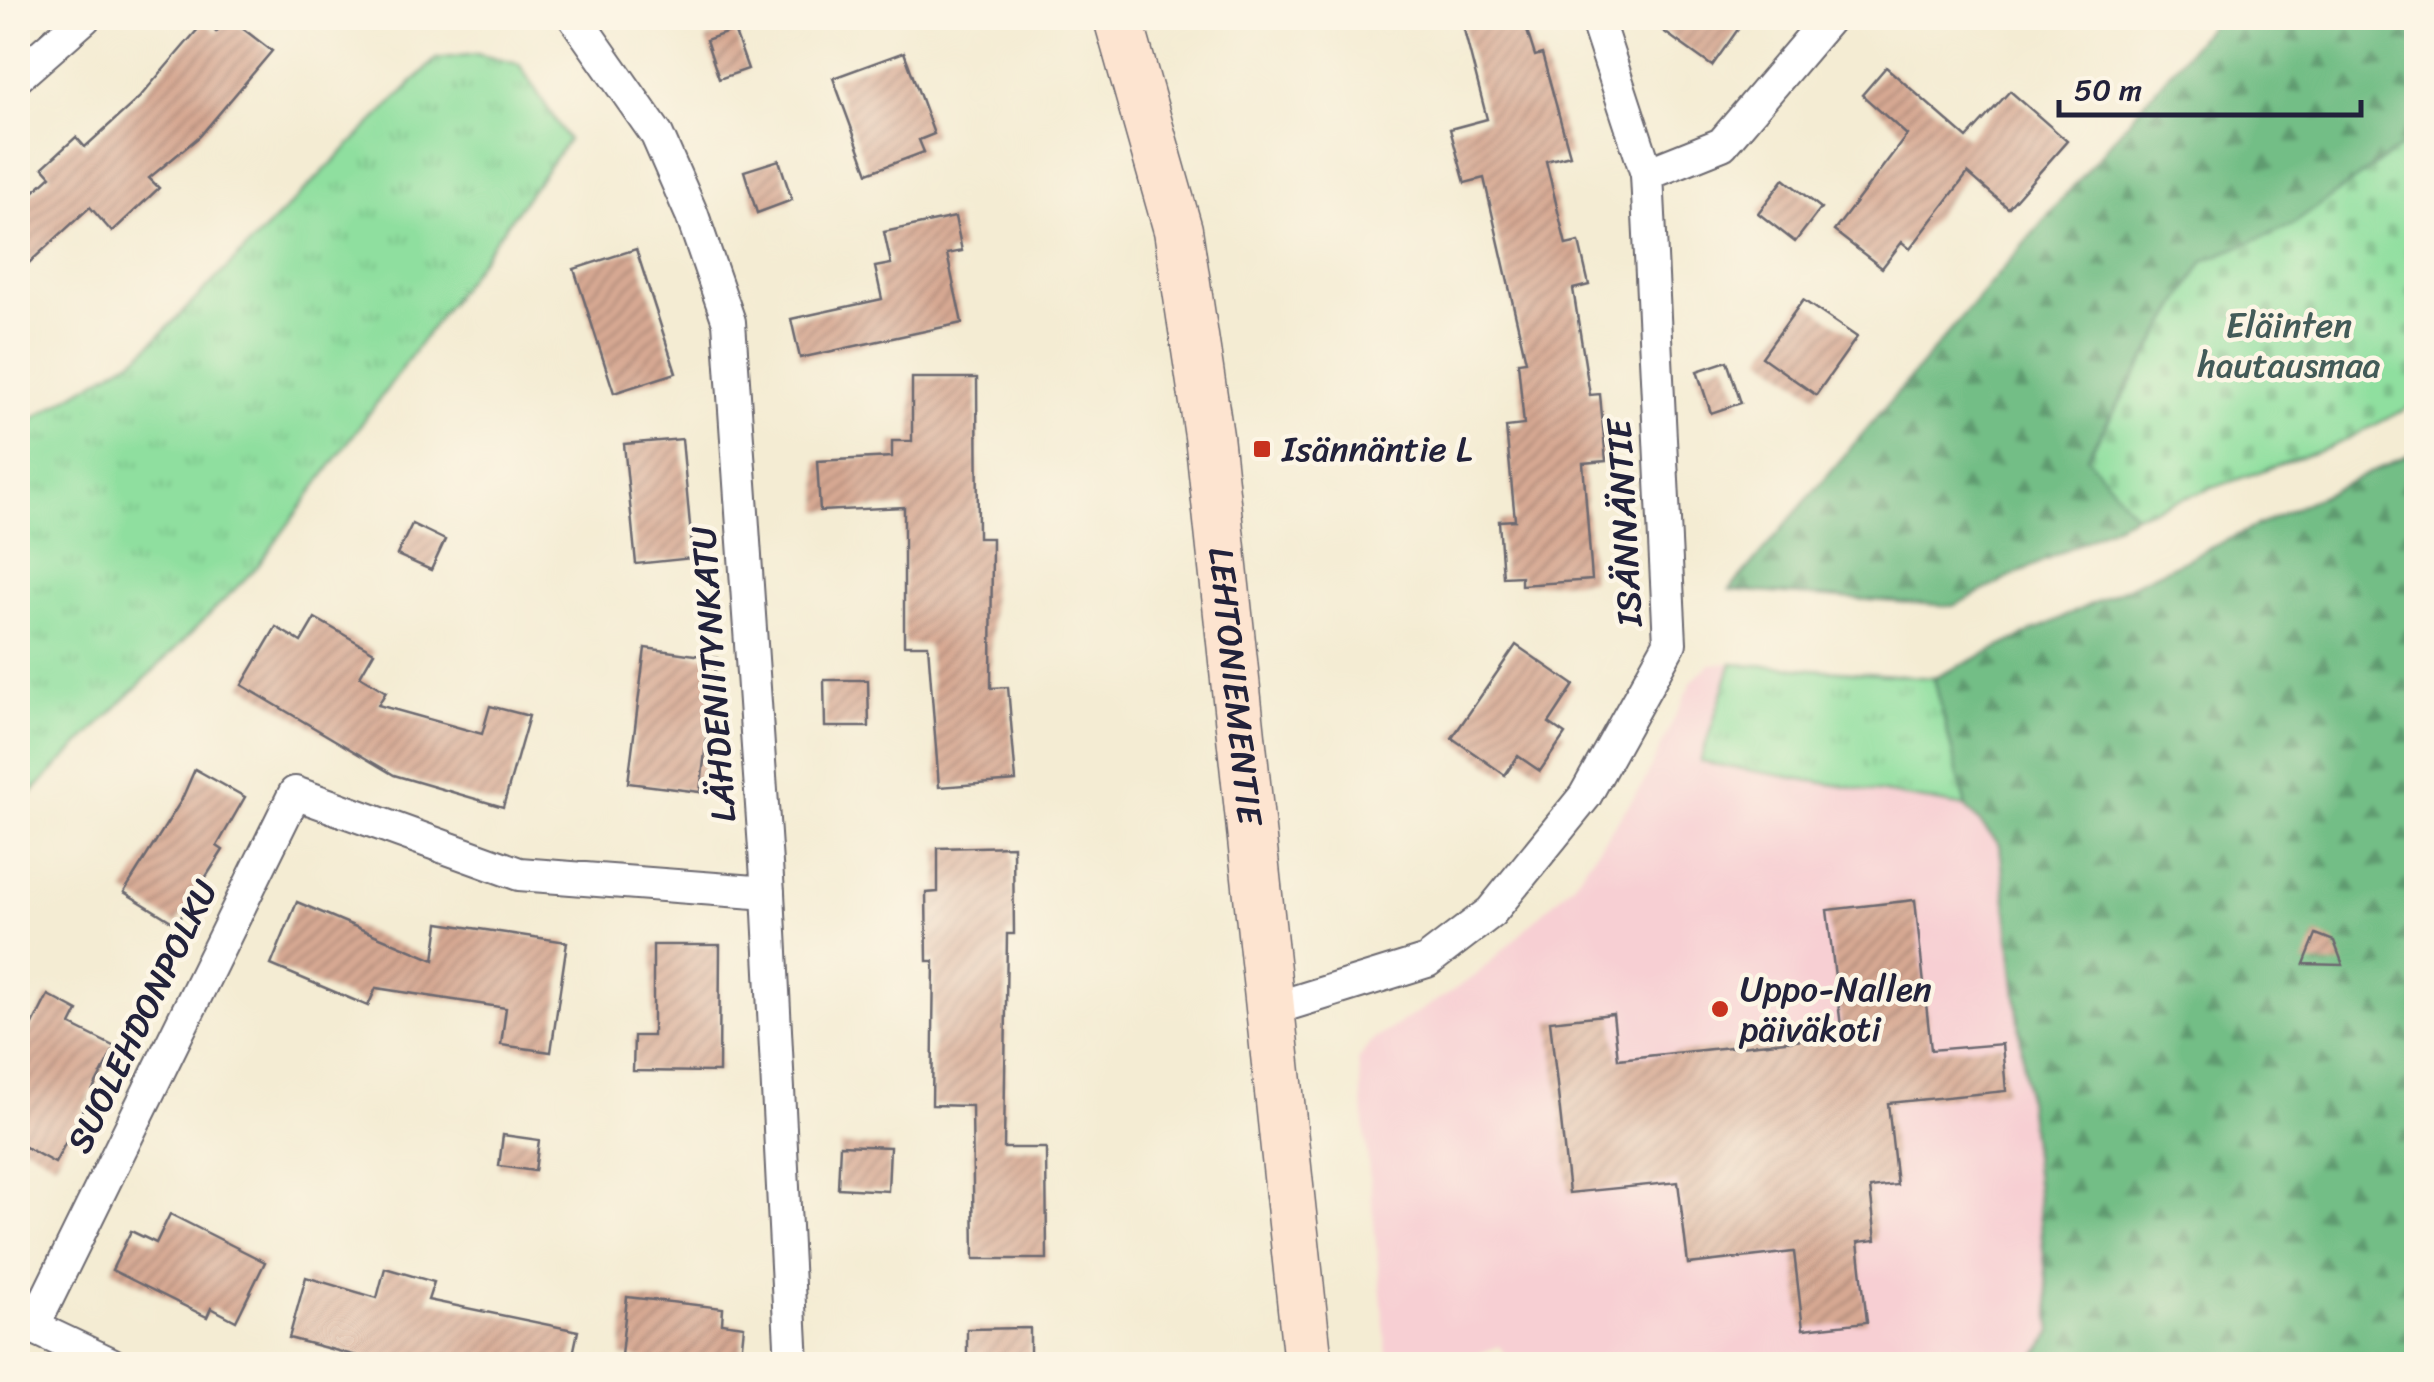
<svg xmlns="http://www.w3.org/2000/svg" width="2434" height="1382" font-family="Sriracha,sans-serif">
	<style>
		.built { fill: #f7cfd3 }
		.grass { fill: url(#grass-tufts); stroke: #58806d; stroke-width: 2.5 }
		.forest { fill: url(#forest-firs); stroke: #4a7060; stroke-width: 2.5 }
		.cemetery { fill: url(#cemetery-stones); stroke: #58806d; stroke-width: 2.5 }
		.building { fill: url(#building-hatch) }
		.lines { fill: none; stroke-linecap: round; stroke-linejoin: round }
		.street-casing { stroke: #6c6970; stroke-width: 36 }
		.secondary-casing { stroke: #6c6970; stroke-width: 51 }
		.street { stroke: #fff; stroke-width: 32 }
		.secondary { stroke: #fde4d0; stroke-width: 48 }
		.poi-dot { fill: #c8321e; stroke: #fcf5e5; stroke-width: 4 }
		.labels { text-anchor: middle; stroke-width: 9; stroke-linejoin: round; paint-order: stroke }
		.park-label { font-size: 35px; fill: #435b59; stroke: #fcf5e5 }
		.poi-label { font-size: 35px; fill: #22223b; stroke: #fcf5e5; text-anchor: start }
		.street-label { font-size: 35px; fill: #22223b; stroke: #fcf5e5 }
	</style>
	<defs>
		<pattern id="grass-tufts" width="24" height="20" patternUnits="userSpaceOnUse" patternTransform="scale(2.5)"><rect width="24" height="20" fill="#8fdf9f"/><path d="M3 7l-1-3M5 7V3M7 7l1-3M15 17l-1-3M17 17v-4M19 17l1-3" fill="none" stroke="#7bbf8a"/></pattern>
		<pattern id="forest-firs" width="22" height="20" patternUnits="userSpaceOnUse" patternTransform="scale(2.5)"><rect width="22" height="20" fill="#73be86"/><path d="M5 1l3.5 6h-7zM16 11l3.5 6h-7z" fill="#5e9a6f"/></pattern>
		<pattern id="cemetery-stones" width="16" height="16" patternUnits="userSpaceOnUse" patternTransform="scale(2.5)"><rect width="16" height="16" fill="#8fdf9f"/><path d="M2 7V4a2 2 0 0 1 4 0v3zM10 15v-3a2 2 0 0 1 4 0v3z" fill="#7bbf8a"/></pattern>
		<pattern id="building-hatch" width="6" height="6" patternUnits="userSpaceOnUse" patternTransform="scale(2.5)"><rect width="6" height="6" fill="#d7a993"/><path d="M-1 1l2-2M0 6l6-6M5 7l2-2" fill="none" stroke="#ae8979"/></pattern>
	</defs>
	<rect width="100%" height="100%" fill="#fcf5e5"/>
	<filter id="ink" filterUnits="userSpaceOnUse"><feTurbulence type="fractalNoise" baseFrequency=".01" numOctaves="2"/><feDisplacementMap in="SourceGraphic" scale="20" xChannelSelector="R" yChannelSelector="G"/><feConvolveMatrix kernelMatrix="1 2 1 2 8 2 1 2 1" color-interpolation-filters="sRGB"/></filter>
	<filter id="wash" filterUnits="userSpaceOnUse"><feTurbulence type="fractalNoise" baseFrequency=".0048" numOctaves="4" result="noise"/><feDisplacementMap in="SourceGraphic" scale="40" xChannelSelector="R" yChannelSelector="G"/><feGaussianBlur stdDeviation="2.25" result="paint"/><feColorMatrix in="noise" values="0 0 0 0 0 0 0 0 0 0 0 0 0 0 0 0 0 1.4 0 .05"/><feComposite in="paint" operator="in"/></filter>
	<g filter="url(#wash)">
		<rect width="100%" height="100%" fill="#f4ecd3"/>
		<path class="built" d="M 1732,663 L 1700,762 L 1966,807 L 2000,844 L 2052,1333 L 2030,1364 L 1513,1364 L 1499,1346 L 1467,1358 L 1388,1364 L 1358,1061 L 1370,1042 L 1474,977 L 1573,884 L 1643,784 L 1692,681 L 1710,664 Z"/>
		<g class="grass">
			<path d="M 476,54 L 519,64 L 568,140 L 258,566 L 18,806 L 18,428 L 141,354 L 436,59 Z"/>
			<path d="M 1732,663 L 1934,678 L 1966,807 L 1700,762 Z"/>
		</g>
		<g class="forest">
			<path d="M 2216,18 L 2416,18 L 2416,136 L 2291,226 L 2204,261 L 2087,456 L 2135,515 L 1953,606 L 1730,590 Z"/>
			<path d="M 2416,451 L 2416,1364 L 2030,1364 L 2052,1332 L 2000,845 L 1966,807 L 1934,678 Z"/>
		</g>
		<path class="cemetery" d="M 2416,136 L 2416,404 L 2331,447 L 2135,515 L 2087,457 L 2204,261 L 2291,226 Z"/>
		<g id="blocks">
			<g class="building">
				<path d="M 229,18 L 272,51 L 200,136 L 149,178 L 159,188 L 112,232 L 90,207 L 18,273 L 18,206 L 51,176 L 43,167 L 76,137 L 85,147 L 139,98 L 205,21 L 216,32 Z"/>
				<path d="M 1461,18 L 1523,18 L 1535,56 L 1542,54 L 1570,155 L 1546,161 L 1566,245 L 1579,242 L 1589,285 L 1573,289 L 1590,395 L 1600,394 L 1606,461 L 1583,463 L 1592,580 L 1521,585 L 1521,576 L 1503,577 L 1499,521 L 1515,520 L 1506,427 L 1524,425 L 1518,362 L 1526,361 L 1484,178 L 1465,183 L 1450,129 L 1487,119 Z"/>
				<path d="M 1645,18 L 1746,18 L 1712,66 Z"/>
				<path d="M 734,30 L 748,69 L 719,79 L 706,40 Z"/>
				<path d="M 904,52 L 934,134 L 919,140 L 924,152 L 868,173 L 833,78 Z"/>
				<path d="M 1886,67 L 1967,138 L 2010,91 L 2067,141 L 2008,208 L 1968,173 L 1910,249 L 1902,242 L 1882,268 L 1834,231 L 1907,135 L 1862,95 Z"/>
				<path d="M 779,160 L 792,200 L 757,213 L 744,171 Z"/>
				<path d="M 1784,179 L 1821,208 L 1795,242 L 1758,213 Z"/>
				<path d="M 955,217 L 962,251 L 947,254 L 962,323 L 800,358 L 791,319 L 882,299 L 875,267 L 891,264 L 884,232 Z"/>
				<path d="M 636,249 L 676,373 L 614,393 L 574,269 Z"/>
				<path d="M 1803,300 L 1857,337 L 1816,395 L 1762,357 Z"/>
				<path d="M 1727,361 L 1741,403 L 1711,413 L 1697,371 Z"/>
				<path d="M 912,378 L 977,378 L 978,538 L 992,538 L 991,688 L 1008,687 L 1016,781 L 939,787 L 928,645 L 904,645 L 904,507 L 820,511 L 817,461 L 892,457 L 892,441 L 912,441 Z"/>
				<path d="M 682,439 L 693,558 L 636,564 L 624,444 Z"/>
				<path d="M 412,524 L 445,540 L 431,570 L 397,555 Z"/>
				<path d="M 315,618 L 374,652 L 360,676 L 386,692 L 378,705 L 482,734 L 490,706 L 529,716 L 503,807 L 394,775 L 242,685 L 276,627 L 301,642 Z"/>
				<path d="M 1516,645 L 1574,685 L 1549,723 L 1565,734 L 1540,771 L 1518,756 L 1505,775 L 1452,738 Z"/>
				<path d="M 645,648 L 717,658 L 700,792 L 628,783 Z"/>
				<path d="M 824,680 L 868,680 L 869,727 L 825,727 Z"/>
				<path d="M 195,769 L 245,797 L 217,846 L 223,850 L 176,924 L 124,892 L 181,801 Z"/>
				<path d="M 1013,846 L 1014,934 L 1007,934 L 1004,1148 L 1046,1148 L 1047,1259 L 974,1259 L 972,1106 L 932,1105 L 934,961 L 927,961 L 926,893 L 938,892 L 938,848 Z"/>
				<path d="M 1915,900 L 1931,1050 L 2002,1044 L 2006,1091 L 1888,1103 L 1897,1185 L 1870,1188 L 1876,1240 L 1858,1242 L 1867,1322 L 1803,1329 L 1794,1252 L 1688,1264 L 1678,1182 L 1569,1193 L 1550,1021 L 1613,1014 L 1618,1059 L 1842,1035 L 1827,910 Z"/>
				<path d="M 297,902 L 434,960 L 439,923 L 567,942 L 551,1052 L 501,1045 L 506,1008 L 376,988 L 368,1006 L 271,965 Z"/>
				<path d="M 2316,934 L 2334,941 L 2343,965 L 2304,964 Z"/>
				<path d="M 653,945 L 720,945 L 719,1072 L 633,1071 L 634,1036 L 653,1036 Z"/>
				<path d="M 48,995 L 78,1011 L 71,1025 L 115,1047 L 55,1163 L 18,1143 L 18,1054 Z"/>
				<path d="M 503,1135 L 539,1140 L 535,1171 L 499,1166 Z"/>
				<path d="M 840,1145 L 890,1147 L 888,1191 L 838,1188 Z"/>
				<path d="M 170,1214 L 265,1262 L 236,1321 L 211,1308 L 207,1317 L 112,1270 L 131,1231 L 156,1243 Z"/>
				<path d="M 385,1268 L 434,1282 L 428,1300 L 578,1331 L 571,1364 L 387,1364 L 289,1338 L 306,1277 L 377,1298 Z"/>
				<path d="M 627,1297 L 723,1308 L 722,1323 L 744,1326 L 740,1364 L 672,1364 L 621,1356 Z"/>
				<path d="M 1030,1328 L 1030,1364 L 967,1364 L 967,1329 Z"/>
			</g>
		</g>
	</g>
	<g filter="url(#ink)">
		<use href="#blocks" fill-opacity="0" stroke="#6c6970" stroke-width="2.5"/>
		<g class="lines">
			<g class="street-casing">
				<g id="street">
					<path d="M 575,18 L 657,135 L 692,215 L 729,322 L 768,893 L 792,1364"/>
					<path d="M 18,76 L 84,18"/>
					<path d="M 1647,174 L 1722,144 L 1829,18"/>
					<path d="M 1269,1010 L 1427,961 L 1491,912 L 1585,796 L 1670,643 L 1647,174 L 1596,18"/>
					<path d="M 33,1327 L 295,793 L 519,874 L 768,893"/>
					<path d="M 18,1331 L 33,1327 L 111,1364"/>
				</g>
			</g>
			<g class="secondary-casing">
				<g id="secondary">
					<path id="s1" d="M 1118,18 L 1178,230 L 1209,436 L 1308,1364"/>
				</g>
			</g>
			<use href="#street" class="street"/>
			<use href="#secondary" class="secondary"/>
		</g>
	</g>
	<g class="poi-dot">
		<rect x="1252" y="439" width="20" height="20" rx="5"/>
		<circle cx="1720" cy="1009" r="10"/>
	</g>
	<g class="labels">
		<g class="park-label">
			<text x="2289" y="337">Eläinten<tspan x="2289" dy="40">hautausmaa</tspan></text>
		</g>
		<g class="poi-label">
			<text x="1282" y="461">Isännäntie L</text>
			<text x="1740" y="1001">Uppo-Nallen<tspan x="1740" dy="40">päiväkoti</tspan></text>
		</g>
		<g class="street-label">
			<text transform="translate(1624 523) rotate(-93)" y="12">ISÄNNÄNTIE</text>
			<text transform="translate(713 674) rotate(-94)" y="12">LÄHDENIITYNKATU</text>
			<text dy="12" stroke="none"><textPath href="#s1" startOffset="680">LEHTONIEMENTIE</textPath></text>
			<text transform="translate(142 1016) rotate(-64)" y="12">SUOLEHDONPOLKU</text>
		</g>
	</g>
	<rect width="2434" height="1382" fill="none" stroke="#fcf5e5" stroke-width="60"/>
	<path d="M2059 100v15h302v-15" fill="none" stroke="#22223b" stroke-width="5"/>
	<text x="2074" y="100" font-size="30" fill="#22223b" stroke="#fcf5e5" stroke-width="8" paint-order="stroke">50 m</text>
</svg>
